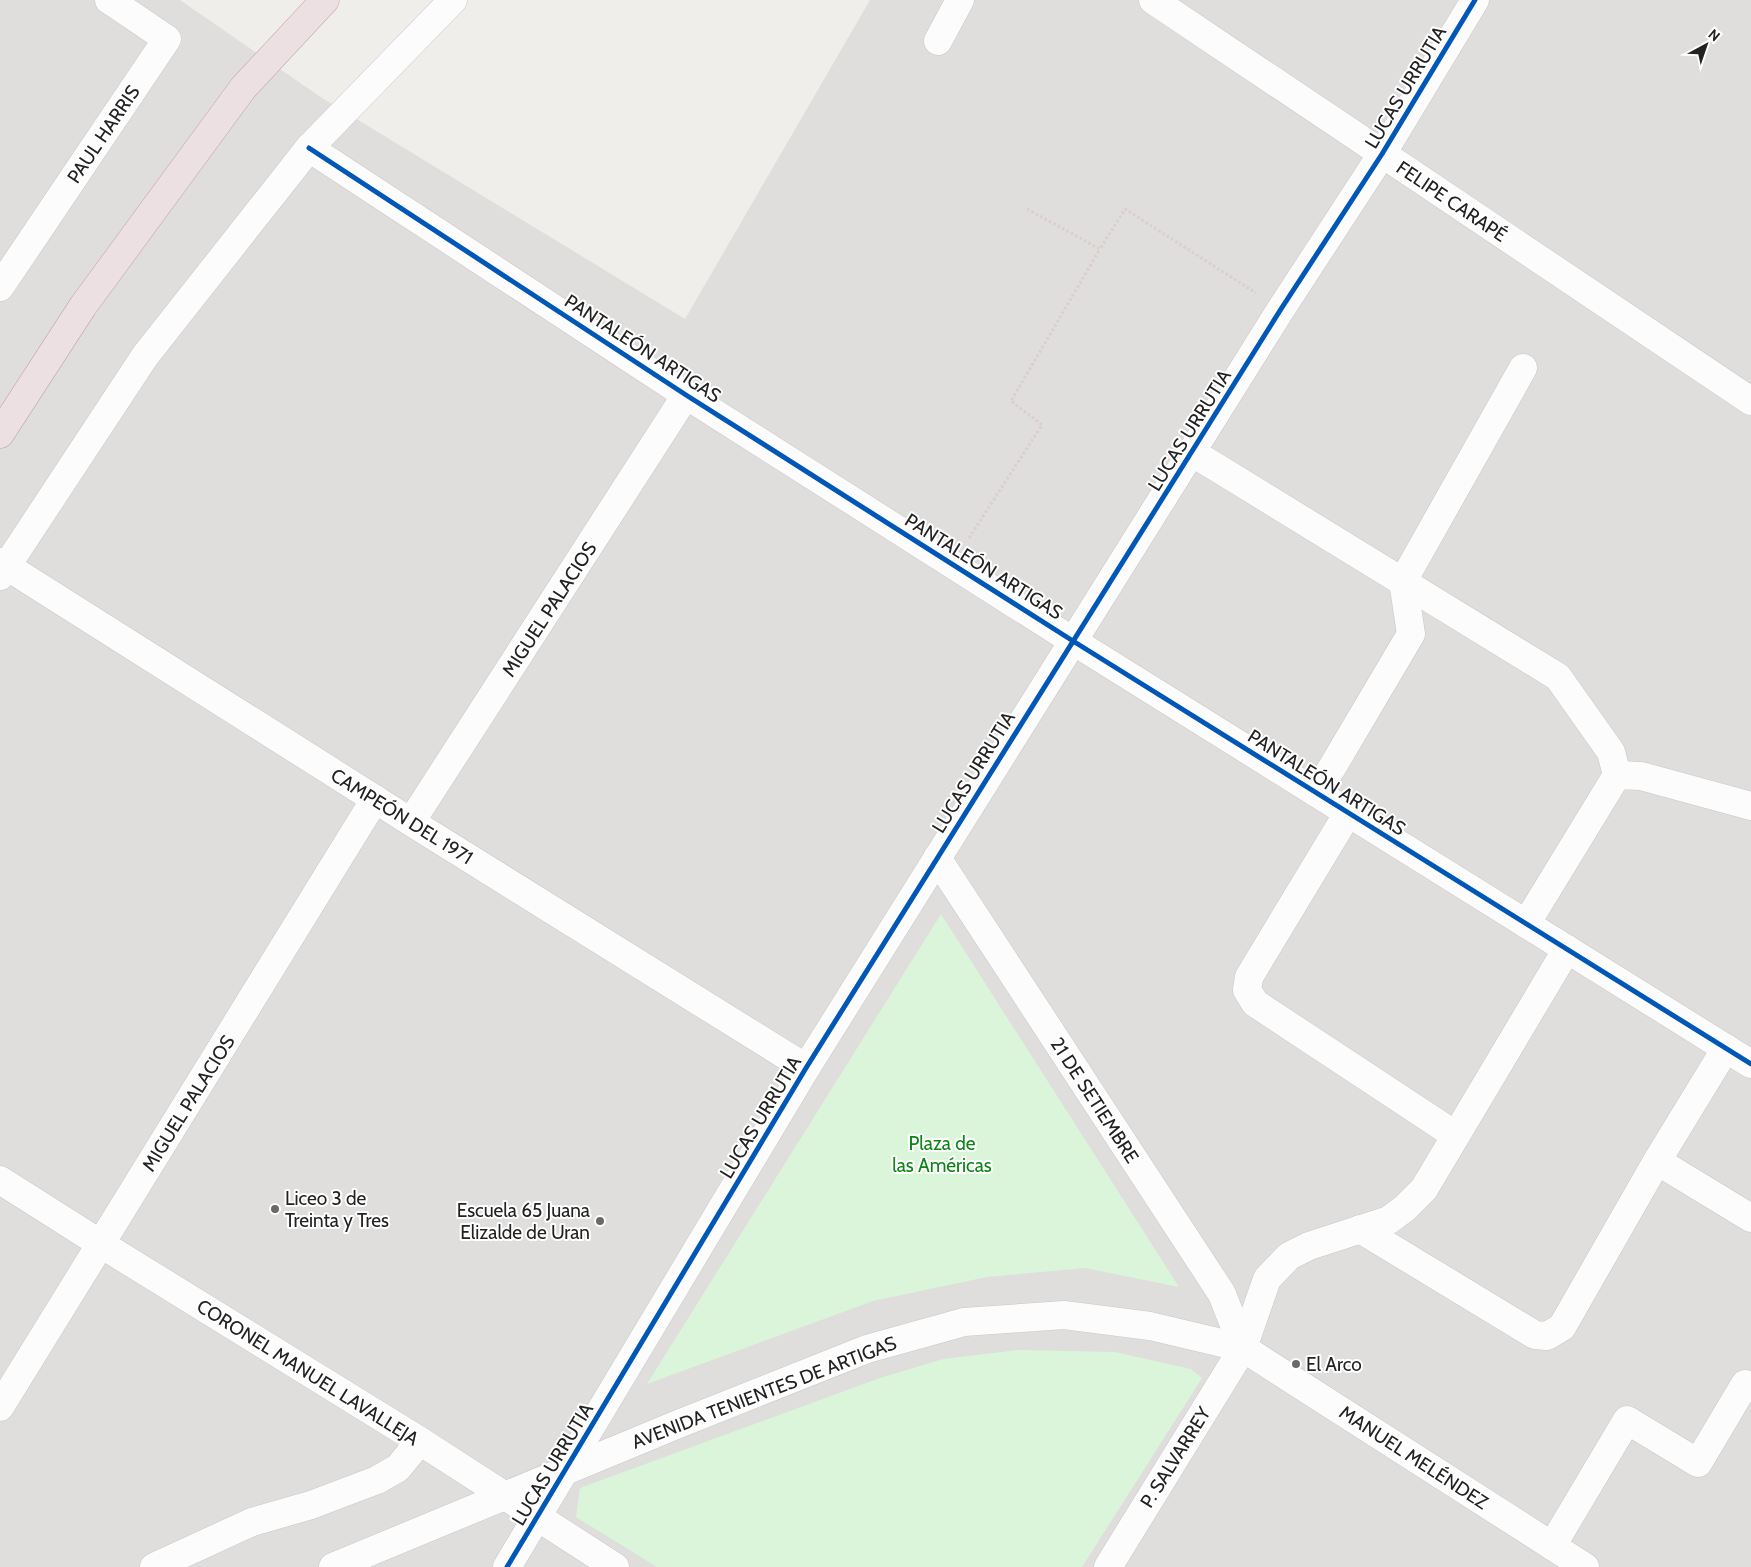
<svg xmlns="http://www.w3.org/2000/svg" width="1751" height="1567" font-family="Cabin,sans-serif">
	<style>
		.residential { fill: #dfdedc }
		.park { fill: #daf5da }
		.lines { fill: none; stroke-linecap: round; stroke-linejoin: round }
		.minor-casing { stroke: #c9c8c7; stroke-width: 29 }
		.highway-casing { stroke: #c5a2ac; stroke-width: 29 }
		.path { stroke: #dccecd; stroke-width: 3; stroke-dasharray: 2.5 2.5; stroke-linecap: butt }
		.minor { stroke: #fdfcfc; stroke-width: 28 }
		.highway { stroke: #ece0e2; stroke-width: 28 }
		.cycleway-casing { stroke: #fff; stroke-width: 8 }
		.cycleway { stroke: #0057b8; stroke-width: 5 }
		.poi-dot { fill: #6a6968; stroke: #fff; stroke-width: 2 }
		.labels { text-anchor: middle; stroke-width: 4; stroke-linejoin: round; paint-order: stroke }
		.street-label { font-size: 19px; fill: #222; stroke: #fff }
		.park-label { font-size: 19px; fill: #0c8416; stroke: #fff }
		.poi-label { font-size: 19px; fill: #222; stroke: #fff; text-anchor: start }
	</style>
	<rect width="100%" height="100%" fill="#f0eeeb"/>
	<path class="residential" d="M 0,0 L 180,0 L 322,98 L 685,319 L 870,0 L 1751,0 L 1751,1567 L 0,1567 Z"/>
	<g class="park">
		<path d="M 941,914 L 1179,1287 L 1085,1268 L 987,1277 L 873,1301 L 647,1384 Z"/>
		<path d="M 1019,1350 L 1115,1352 L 1191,1369 L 1202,1378 L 1082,1567 L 657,1567 L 576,1517 L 580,1488 L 880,1378 L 943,1359 Z"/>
	</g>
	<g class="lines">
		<g class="minor-casing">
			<g id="minor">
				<path d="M 1153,0 L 1751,401"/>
				<path d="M 938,41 L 960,0"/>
				<path d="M 309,148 L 686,395 L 1073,641 L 1751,1064"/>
				<path d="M 0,287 L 167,39 L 109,0"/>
				<path d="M 1193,453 L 1558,677 L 1611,752 L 1617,775"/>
				<path d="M 0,562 L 411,822 L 806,1068"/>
				<path d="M 0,576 L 145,356 L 309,148 L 453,0"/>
				<path d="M 1317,793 L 1411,634 L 1403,581 L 1523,368"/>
				<path d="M 1348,813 L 1249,977 L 1247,990 L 1255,1003 L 1455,1135"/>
				<path d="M 411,822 L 686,395"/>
				<path d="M 937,858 L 1222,1294 L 1243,1348"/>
				<path d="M 1526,924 L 1617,775 L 1641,776 L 1751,806"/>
				<path d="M 1657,1161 L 1751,1218"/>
				<path d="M 0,1180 L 101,1244 L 420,1441 L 615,1567"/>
				<path d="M 1360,1229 L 1535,1335 L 1547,1336 L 1562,1327 L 1657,1161 L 1726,1048"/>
				<path d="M 0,1407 L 375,799"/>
				<path d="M 1552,1546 L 1627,1420 L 1698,1463 L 1745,1384 L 1751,1388"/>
				<path d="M 154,1567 L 252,1522 L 311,1505 L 377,1480 L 398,1468 L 420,1441"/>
				<path d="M 333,1567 L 676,1425 L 867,1349 L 964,1322 L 1064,1315 L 1150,1326 L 1243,1348 L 1585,1567"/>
				<path d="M 507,1567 L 806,1068 L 1281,309 L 1382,154 L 1475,0"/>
				<path d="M 1108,1567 L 1243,1348 L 1267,1279 L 1289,1256 L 1309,1246 L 1389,1220 L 1405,1208 L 1424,1189 L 1567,949"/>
			</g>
		</g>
		<g class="highway-casing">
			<path id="highway" d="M 0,434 L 83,306 L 243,88 L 325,0"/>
		</g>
		<g class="path">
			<path d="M 1027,209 L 1100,249 L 1125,209 L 1256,293"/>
			<path d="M 969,538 L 1042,425 L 1011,401 L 1100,249"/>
		</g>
		<use href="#minor" class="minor"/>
		<use href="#highway" class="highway"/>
		<g class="cycleway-casing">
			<g id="cycleway">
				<path d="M 309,148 L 686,395 L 1073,641 L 1751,1064"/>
				<path d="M 507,1567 L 806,1068 L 1281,309 L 1382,154 L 1475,0"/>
			</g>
		</g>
		<use href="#cycleway" class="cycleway"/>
	</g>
	<g class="poi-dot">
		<circle cx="275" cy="1209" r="5"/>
		<circle cx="600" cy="1221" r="5"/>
		<circle cx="1296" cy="1364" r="5"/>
	</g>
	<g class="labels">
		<g class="street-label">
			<text transform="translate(1405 87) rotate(-59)" y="7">LUCAS URRUTIA</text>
			<text transform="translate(103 134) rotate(-56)" y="7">PAUL HARRIS</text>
			<text transform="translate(1452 201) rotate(34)" y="7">FELIPE CARAPÉ</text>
			<text transform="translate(643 348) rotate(33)" y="7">PANTALEÓN ARTIGAS</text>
			<text transform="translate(1189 430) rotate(-58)" y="7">LUCAS URRUTIA</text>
			<text transform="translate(984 566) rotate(32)" y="7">PANTALEÓN ARTIGAS</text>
			<text transform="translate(549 609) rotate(-57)" y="7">MIGUEL PALACIOS</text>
			<text transform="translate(973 772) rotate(-58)" y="7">LUCAS URRUTIA</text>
			<text transform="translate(1327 782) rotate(32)" y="7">PANTALEÓN ARTIGAS</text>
			<text transform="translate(402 816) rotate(32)" y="7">CAMPEÓN DEL 1971</text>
			<text transform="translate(1095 1100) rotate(57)" y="7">21 DE SETIEMBRE</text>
			<text transform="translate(188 1103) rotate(-58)" y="7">MIGUEL PALACIOS</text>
			<text transform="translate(760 1117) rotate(-59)" y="7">LUCAS URRUTIA</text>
			<text transform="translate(308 1372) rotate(32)" y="7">CORONEL MANUEL LAVALLEJA</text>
			<text transform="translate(764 1392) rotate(-21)" y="7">AVENIDA TENIENTES DE ARTIGAS</text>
			<text transform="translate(1175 1457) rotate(-58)" y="7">P. SALVARREY</text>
			<text transform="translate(1414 1457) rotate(33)" y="7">MANUEL MELÉNDEZ</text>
			<text transform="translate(552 1464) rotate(-59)" y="7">LUCAS URRUTIA</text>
		</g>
		<g class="park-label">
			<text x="942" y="1150">Plaza de<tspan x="942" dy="22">las Américas</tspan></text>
		</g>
		<g class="poi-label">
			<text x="285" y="1205">Liceo 3 de<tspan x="285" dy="22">Treinta y Tres</tspan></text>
			<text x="590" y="1217" text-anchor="end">Escuela 65 Juana<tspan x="590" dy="22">Elizalde de Uran</tspan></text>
			<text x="1306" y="1371">El Arco</text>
		</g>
	</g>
	<g transform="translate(1706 45) rotate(40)" stroke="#ffffff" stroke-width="4" paint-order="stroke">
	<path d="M0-4L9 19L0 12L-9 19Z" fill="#222222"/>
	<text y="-8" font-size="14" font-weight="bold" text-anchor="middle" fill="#222222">N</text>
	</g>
</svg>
